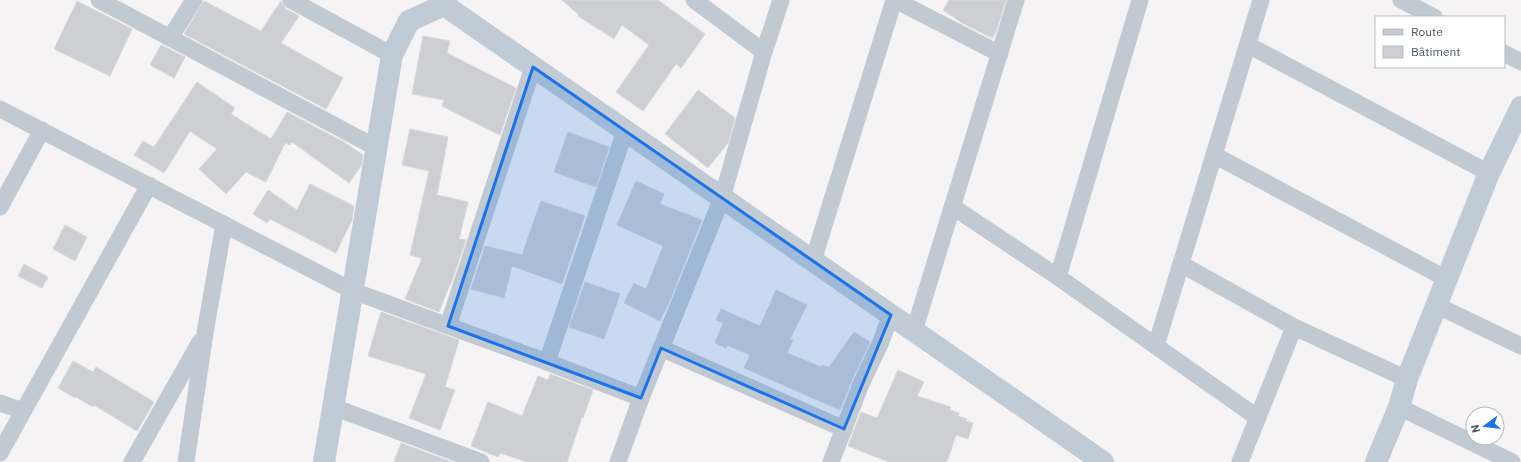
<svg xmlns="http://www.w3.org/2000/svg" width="1521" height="462" font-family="'IBM Plex Sans',sans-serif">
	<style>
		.building { fill: #cdcfd5; stroke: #d7d9de }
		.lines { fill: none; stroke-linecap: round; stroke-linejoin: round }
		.street { stroke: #c1cad2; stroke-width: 17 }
		.secondary { stroke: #c1cbd6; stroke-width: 22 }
		.marked { fill: #1a73e8; fill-opacity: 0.2; stroke: #1a73e8; stroke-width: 3; stroke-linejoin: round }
	</style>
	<rect width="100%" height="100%" fill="#f5f3f3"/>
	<g class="building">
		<path d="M 562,0 L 658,0 L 705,34 L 681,68 L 676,64 L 643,111 L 616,92 L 649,45 L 622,25 L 614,39 L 578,16 L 579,15 Z"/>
		<path d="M 949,0 L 1006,0 L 996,32 L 992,38 L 962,23 L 943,10 Z"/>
		<path d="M 77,1 L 132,29 L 110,76 L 54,49 Z"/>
		<path d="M 204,1 L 261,31 L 281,1 L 286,9 L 299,16 L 281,43 L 343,78 L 326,109 L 184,34 Z"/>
		<path d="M 423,36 L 450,41 L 447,53 L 516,88 L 500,135 L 442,106 L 444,100 L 412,94 Z"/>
		<path d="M 161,45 L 185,57 L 174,78 L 150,65 Z"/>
		<path d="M 197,82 L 235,108 L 231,114 L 271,139 L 287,112 L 342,141 L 363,155 L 361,166 L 349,183 L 292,142 L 290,145 L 285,143 L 266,182 L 246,172 L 226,194 L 199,169 L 217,149 L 190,131 L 164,173 L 134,155 L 143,141 L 154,147 Z"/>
		<path d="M 698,90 L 735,118 L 728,143 L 708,168 L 665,134 Z"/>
		<path d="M 410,129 L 448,137 L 437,195 L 468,202 L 459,239 L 466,240 L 451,284 L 450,284 L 439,312 L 405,299 L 422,258 L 410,255 L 429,171 L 402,165 Z"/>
		<path d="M 568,132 L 609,147 L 596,187 L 554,172 Z"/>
		<path d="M 636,181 L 664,194 L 660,204 L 702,220 L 670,300 L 660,321 L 624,303 L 634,283 L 646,289 L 663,246 L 617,225 Z"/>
		<path d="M 310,184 L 354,206 L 352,220 L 336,253 L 270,219 L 267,223 L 253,214 L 268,190 L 297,210 Z"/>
		<path d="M 541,201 L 585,216 L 562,284 L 512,266 L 504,298 L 471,289 L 485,246 L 522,255 Z"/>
		<path d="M 65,225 L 87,237 L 75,261 L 53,249 Z"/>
		<path d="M 24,264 L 48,277 L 42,288 L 18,276 Z"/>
		<path d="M 585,282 L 620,294 L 604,339 L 569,327 Z"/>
		<path d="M 776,290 L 807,305 L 790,339 L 793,340 L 787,353 L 821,367 L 822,365 L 829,367 L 854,332 L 870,342 L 852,380 L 840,410 L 744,368 L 750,355 L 727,345 L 726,348 L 715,343 L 723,323 L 716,320 L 721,309 L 760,326 Z"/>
		<path d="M 381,312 L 459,340 L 445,387 L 455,390 L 440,430 L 409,418 L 426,374 L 368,356 Z"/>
		<path d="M 73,361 L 93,372 L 96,367 L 154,402 L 137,431 L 94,405 L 93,407 L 76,397 L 75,398 L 58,388 Z"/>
		<path d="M 898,370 L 924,382 L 917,396 L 951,407 L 950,410 L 959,413 L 958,416 L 967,419 L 966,421 L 973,423 L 968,439 L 956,435 L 947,462 L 889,462 L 848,446 L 861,412 L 877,418 Z"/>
		<path d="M 550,374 L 593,390 L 583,418 L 582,417 L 567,462 L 527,462 L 500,453 L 498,457 L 471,446 L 488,402 L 522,416 L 538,376 L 548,380 Z"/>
		<path d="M 401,443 L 452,462 L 394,462 Z"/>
	</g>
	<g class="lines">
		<g class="street">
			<path d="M 99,0 L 377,148"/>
			<path d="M 291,0 L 392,55"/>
			<path d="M 694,0 L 764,52"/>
			<path d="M 895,0 L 1000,54"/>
			<path d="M 1401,0 L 1434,17"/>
			<path d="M 170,38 L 194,0"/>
			<path d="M 1248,45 L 1489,173"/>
			<path d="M 1504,53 L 1521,62"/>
			<path d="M 0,109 L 353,291 L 547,362 L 625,131"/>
			<path d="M 1214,155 L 1447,279"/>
			<path d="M 0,207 L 42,130"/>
			<path d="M 953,207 L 1058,277 L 1258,418"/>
			<path d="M 813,261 L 894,0"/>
			<path d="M 1181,264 L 1294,327 L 1407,379"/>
			<path d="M 1058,277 L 1140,0"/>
			<path d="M 1436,305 L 1521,346"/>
			<path d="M 448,326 L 533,67"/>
			<path d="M 914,331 L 1016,0"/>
			<path d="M 1156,346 L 1261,0"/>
			<path d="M 661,348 L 844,429"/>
			<path d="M 547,362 L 641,398"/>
			<path d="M 0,403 L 23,411"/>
			<path d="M 333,407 L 481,462"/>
			<path d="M 1399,407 L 1512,462"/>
			<path d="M 0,453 L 149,185"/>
			<path d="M 132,462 L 200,342"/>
			<path d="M 186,462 L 205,333 L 224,224"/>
			<path d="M 618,462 L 641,398 L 722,198 L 764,52 L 781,0"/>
			<path d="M 831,462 L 861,384 L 880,344 L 891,315"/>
			<path d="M 1240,462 L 1294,327"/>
		</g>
		<g class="secondary">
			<path d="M 324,462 L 392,55 L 409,21 L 444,5 L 1103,462"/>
			<path d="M 1376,462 L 1399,407 L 1407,379 L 1489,173 L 1521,107"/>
		</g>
	</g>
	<path class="marked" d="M 533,67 L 891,315 L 844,429 L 661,348 L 641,398 L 448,326 Z"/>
	<rect x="1375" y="16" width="130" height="52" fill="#ffffff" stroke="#b7bbc0"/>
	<rect x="1383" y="29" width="20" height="6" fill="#c1cbd6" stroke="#b7bbc0"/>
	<text x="1411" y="36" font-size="12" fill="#4a5661">Route</text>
	<rect x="1383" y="46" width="20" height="12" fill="#cdcfd5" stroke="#b7bbc0"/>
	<text x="1411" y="56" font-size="12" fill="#4a5661">Bâtiment</text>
	<g transform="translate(1485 426) rotate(255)"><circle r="19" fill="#ffffff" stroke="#b7bbc0"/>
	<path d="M0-3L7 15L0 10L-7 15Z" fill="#1a73e8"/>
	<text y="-6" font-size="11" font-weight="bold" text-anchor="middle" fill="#4a5661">N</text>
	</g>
</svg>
